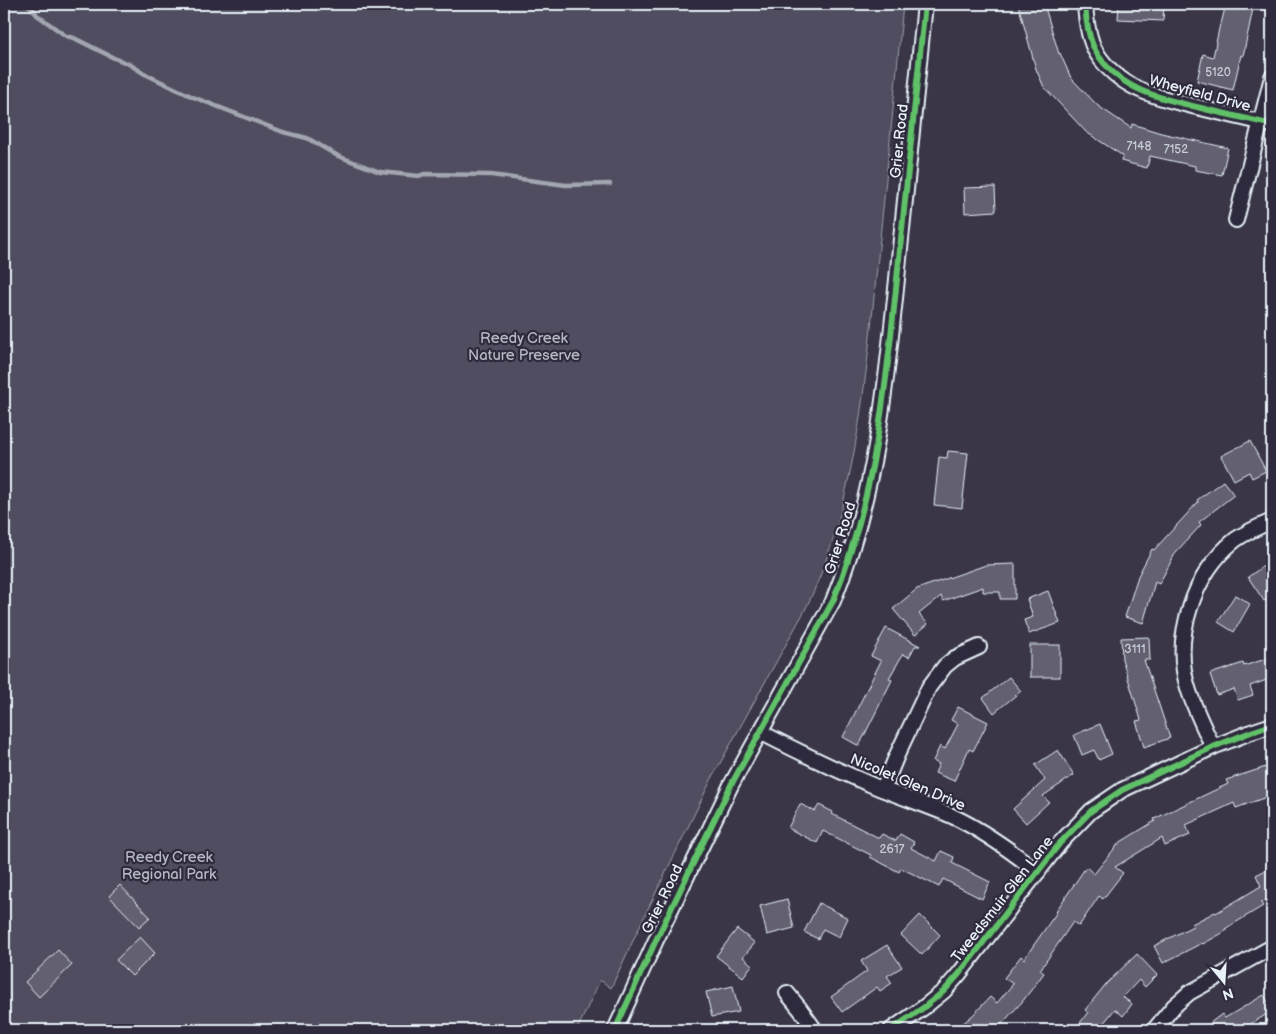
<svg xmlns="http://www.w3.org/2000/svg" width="1276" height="1034" font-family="'Balsamiq Sans',sans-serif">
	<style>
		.green { fill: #504e5f; stroke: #9ca0ac }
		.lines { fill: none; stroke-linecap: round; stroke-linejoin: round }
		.stream { stroke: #a2a6b1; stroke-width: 4.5 }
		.building { fill: #636171; stroke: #e8f1f8 }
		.minor-casing { stroke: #e8f1f8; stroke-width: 18 }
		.minor { stroke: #2f2a3d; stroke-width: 14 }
		.cycleway-casing { stroke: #2f2a3d; stroke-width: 9 }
		.cycleway { stroke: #61c268; stroke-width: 6 }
		.labels { text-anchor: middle; stroke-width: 4.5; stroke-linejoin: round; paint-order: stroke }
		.number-label { font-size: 12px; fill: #c7cdd6 }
		.street-label { font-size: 15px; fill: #e8f1f8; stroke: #2f2a3d }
		.park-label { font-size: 15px; fill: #b3b8c2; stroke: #2f2a3d }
	</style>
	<rect width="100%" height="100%" fill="#3a3648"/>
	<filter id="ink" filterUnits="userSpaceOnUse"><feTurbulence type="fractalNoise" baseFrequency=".02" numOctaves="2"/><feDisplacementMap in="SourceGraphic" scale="10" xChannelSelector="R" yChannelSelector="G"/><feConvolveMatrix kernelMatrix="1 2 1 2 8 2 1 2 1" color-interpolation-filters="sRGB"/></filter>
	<g filter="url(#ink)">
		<path class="green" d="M 4,4 L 903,4 C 895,92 886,179 877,267 C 870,337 864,408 849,477 C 839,523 826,568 805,610 L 713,776 L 644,917 L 611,988 L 600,980 L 577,1030 L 4,1030 Z"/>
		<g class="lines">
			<path class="stream" d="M 25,4 L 30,6 L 37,15 L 66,36 L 74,38 L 114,58 L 129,64 L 145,74 L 193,97 L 283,132 L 307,138 L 338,156 L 380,172 L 419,176 L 424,174 L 491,175 L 566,185 L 610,184"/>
		</g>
		<g class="building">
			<path d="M 1018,4 L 1044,4 L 1059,54 L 1060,53 L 1071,78 L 1098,106 L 1131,128 L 1132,124 L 1161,133 L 1228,148 L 1222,175 L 1195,170 L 1195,166 L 1150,156 L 1147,168 L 1121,161 L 1123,156 L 1086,132 L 1044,87 L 1036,69 Z"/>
			<path d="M 1119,4 L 1164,4 L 1163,21 L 1118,19 Z"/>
			<path d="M 1226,4 L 1254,4 L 1243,56 L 1241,55 L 1233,90 L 1197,81 L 1203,54 L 1213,57 L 1220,24 L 1221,24 Z"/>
			<path d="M 995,187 L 996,211 L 965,213 L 964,188 Z"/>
			<path d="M 1250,441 L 1266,471 L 1252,478 L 1249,472 L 1234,480 L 1221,456 Z"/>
			<path d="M 948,451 L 968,453 L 962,508 L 934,505 L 939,457 L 947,458 Z"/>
			<path d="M 1223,481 L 1234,495 L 1199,522 L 1201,525 L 1176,552 L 1159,584 L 1155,582 L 1143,623 L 1125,617 L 1138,576 L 1152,549 L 1154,550 L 1198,502 L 1197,500 Z"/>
			<path d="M 1272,560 L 1272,596 L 1264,601 L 1248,577 Z"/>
			<path d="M 1015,564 L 1015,599 L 1000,599 L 1000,592 L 983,592 L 983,587 L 943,601 L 941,596 L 919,614 L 928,624 L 915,635 L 893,609 L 917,589 L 986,565 Z"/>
			<path d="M 1048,591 L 1060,623 L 1029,634 L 1024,620 L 1033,617 L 1027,599 Z"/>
			<path d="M 1235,595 L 1250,604 L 1234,632 L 1218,622 Z"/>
			<path d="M 886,628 L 920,646 L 915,646 L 909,657 L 903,654 L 889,678 L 892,680 L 859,746 L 843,737 L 881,661 L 871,656 Z"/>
			<path d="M 1149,637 L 1150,660 L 1144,660 L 1170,738 L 1144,747 L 1136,721 L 1141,720 L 1122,659 L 1121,638 Z"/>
			<rect x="1030" y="645" width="30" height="32"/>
			<path d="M 1272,657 L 1272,678 L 1250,686 L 1253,695 L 1238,700 L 1234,689 L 1217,695 L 1210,674 L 1243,663 L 1244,666 Z"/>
			<path d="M 1009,677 L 1021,691 L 994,713 L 983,698 Z"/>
			<path d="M 958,707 L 988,722 L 973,751 L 969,749 L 954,781 L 935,773 L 939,764 L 933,761 L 940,746 L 945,749 L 958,724 L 951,720 Z"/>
			<path d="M 1100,724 L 1112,754 L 1099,760 L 1094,750 L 1082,755 L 1074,735 Z"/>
			<path d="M 1058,750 L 1074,775 L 1043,796 L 1049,802 L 1026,823 L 1013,809 L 1045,780 L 1035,765 Z"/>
			<path d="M 1272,765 L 1272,795 L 1236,808 L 1234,803 L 1186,825 L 1190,835 L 1165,846 L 1162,838 L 1115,867 L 1123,873 L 1103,899 L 1099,896 L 1079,926 L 1073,922 L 1040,970 L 1044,973 L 1022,1002 L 996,1030 L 955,1030 L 973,1015 L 990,997 L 997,1003 L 1013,984 L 1004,978 L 1021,956 L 1024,959 L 1057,912 L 1056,911 L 1086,867 L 1094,874 L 1119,843 L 1155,821 L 1154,819 L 1228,784 L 1226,780 Z"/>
			<path d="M 800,804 L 815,811 L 819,805 L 833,812 L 832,814 L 879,838 L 882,834 L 896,841 L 900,834 L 914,842 L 911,848 L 936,861 L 941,851 L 954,857 L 952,863 L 990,882 L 982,899 L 943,879 L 939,887 L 901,868 L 899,872 L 870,857 L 871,855 L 823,831 L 817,843 L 788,828 Z"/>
			<path d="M 1272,867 L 1272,908 L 1268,899 L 1261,903 L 1263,906 L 1225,929 L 1226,931 L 1203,944 L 1202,943 L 1163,963 L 1154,946 L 1193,926 L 1192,924 L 1215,912 L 1216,913 L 1261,886 L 1256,875 Z"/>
			<path d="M 120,885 L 150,917 L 139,927 L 109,896 Z"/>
			<path d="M 787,899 L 794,928 L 767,935 L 760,906 Z"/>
			<path d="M 819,903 L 848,918 L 839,937 L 823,929 L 818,939 L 804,932 Z"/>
			<path d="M 920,915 L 940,935 L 922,955 L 901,935 Z"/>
			<path d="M 737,929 L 755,943 L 743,957 L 752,965 L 743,977 L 716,956 Z"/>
			<path d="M 140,937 L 155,953 L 132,976 L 116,960 Z"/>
			<path d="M 887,945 L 902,967 L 887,976 L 892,983 L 880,991 L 877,987 L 842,1012 L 831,997 L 867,971 L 861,961 Z"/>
			<path d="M 58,950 L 72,965 L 39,997 L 25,982 Z"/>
			<path d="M 1137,954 L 1157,975 L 1145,987 L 1139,980 L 1123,997 L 1132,1004 L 1123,1016 L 1115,1009 L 1098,1030 L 1075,1030 L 1088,1012 L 1085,1010 L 1106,984 Z"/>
			<path d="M 733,986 L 739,1012 L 712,1017 L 706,992 Z"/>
			<path d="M 1264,995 L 1272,1009 L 1272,1011 L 1241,1030 L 1204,1030 L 1212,1026 L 1210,1023 L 1222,1014 L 1225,1018 Z"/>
		</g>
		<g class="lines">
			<g class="minor-casing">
				<g id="minor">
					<path d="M 1085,4 C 1086,20 1088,38 1096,52 C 1120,91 1160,98 1201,108 C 1225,114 1249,119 1272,125"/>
					<path d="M 1236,220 L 1272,77"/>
					<path d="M 760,732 C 795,750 830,767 867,783 C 895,795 924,804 952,816 C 980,829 1014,853 1038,872"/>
					<path d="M 1213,747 C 1204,728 1194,708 1188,688 C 1172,637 1194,573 1235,540 C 1246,532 1260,526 1272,521"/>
					<path d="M 883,789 L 897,755 L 929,687 L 945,666 L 955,658 L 979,647"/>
					<path d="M 787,993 L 800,1009 L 815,1030"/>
					<path d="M 615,1030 L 656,940 L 731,785 L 833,601 C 875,498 886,388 897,279 C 906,187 916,95 925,4"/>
					<path d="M 891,1030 L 923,1008 L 944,991 L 959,974 L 1060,843 L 1091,811 L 1122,790 L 1213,747 L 1251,732 L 1272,725"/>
					<path d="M 1154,1030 L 1174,1006 L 1189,993 L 1272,947"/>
				</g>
			</g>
			<use href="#minor" class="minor"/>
			<g class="cycleway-casing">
				<g id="cycleway">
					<path d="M 1085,4 C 1086,20 1088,38 1096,52 C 1120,91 1160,98 1201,108 C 1225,114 1249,119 1272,125"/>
					<path d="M 615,1030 L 656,940 L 731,785 L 833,601 C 875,498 886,388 897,279 C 906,187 916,95 925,4"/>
					<path d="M 891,1030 L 923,1008 L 944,991 L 959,974 L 1060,843 L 1091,811 L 1122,790 L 1213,747 L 1251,732 L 1272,725"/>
				</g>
			</g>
			<use href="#cycleway" class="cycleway"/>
		</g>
	</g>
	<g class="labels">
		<g class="number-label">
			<text x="1218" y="76">5120</text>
			<text x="1139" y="150">7148</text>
			<text x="1176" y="153">7152</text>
			<text x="1135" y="653">3111</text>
			<text x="892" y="853">2617</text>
		</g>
		<g class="street-label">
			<text transform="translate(1200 93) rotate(15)" y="5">Wheyfield Drive</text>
			<text transform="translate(899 141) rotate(-84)" y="5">Grier Road</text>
			<text transform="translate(840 538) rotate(-73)" y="5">Grier Road</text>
			<text transform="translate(908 782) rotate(23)" y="5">Nicolet Glen Drive</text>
			<text transform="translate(662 899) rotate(-64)" y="5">Grier Road</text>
			<text transform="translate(1002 899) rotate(-52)" y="5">Tweedsmuir Glen Lane</text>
		</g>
		<g class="park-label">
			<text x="524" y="343">Reedy Creek<tspan x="524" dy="17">Nature Preserve</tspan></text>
			<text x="169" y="862">Reedy Creek<tspan x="169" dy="17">Regional Park</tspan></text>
		</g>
	</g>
	<rect width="1276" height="1034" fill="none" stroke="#2f2a3d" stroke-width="20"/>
	<rect x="10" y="10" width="1256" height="1014" fill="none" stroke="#e8f1f8" stroke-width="2" filter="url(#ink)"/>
	<g transform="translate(1224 982) rotate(162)" stroke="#2f2a3d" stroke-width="4" paint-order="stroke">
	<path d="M0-4L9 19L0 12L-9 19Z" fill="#e8f1f8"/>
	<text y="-8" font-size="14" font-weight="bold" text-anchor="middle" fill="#e8f1f8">N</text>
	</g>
</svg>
